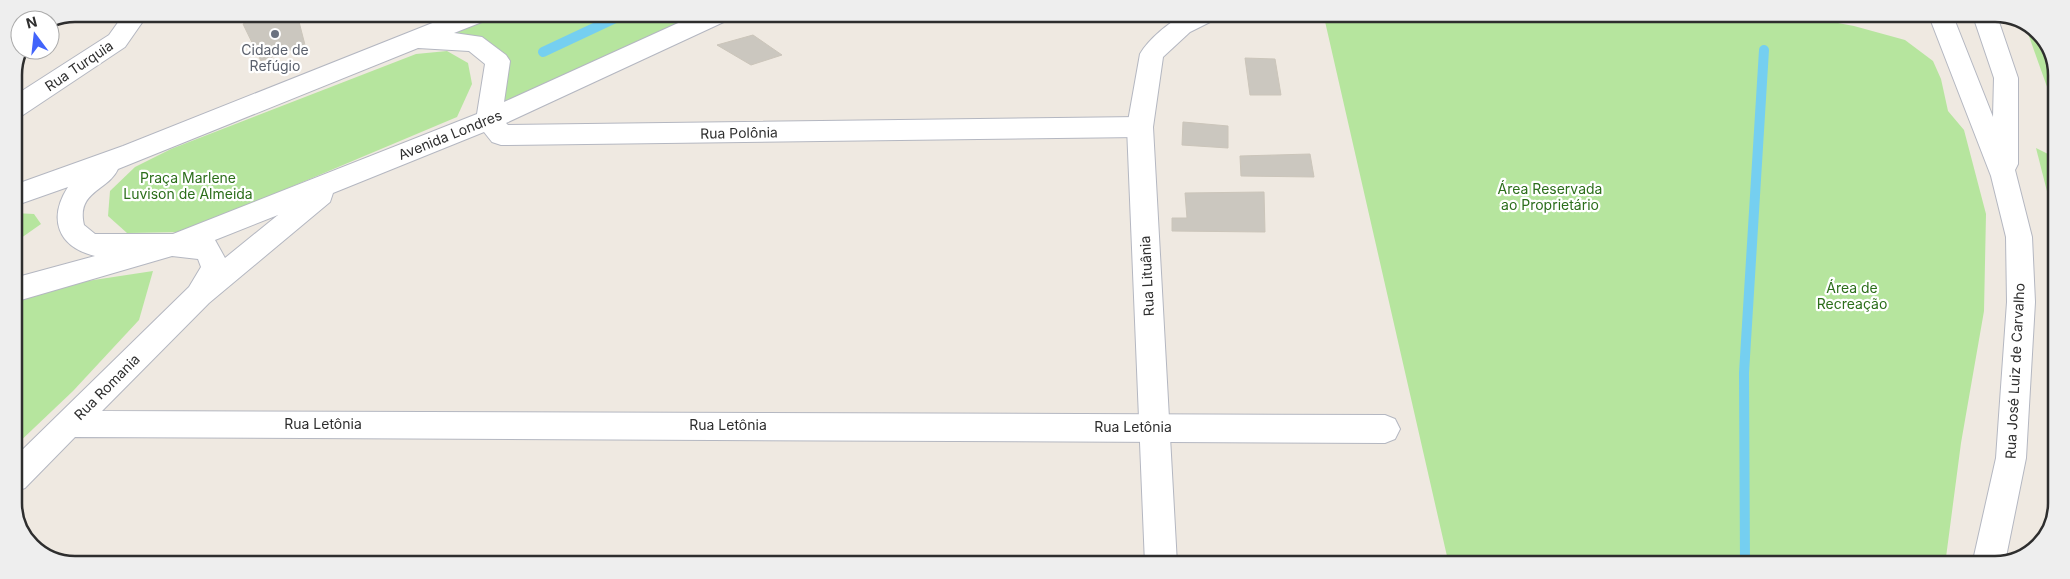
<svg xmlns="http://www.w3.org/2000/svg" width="2070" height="579" font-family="Inter,sans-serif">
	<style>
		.green { fill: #b6e59e }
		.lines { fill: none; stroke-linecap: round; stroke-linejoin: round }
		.stream { stroke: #75cff0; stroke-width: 10 }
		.building { fill: #cbc7bf; stroke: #cbc5ba }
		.street-casing { stroke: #b4b7c1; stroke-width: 2 }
		.secondary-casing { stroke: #b4b7c1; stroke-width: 2 }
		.street { fill: #fff; fill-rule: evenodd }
		.secondary { fill: #fff; fill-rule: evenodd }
		.worship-dot { fill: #6b7280; stroke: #fff; stroke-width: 2 }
		.labels { text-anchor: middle; stroke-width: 4.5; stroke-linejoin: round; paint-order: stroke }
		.worship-label { font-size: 14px; fill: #5b616d; stroke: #fff }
		.street-label { font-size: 14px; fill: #2e2e2e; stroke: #fff }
		.park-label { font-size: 14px; fill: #2c6e1b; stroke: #fff }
		.rim { fill: none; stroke: #2e2e2e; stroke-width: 2.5 }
	</style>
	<rect width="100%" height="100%" fill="#efe9e1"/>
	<g class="green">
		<path d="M 499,14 L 705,14 L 494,114 L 502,58 L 450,34 Z"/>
		<path d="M 1801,16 L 1854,26 L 1905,40 L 1933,61 L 1941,79 L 1948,111 L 1964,130 L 1986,214 L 1984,311 L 1961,443 L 1945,565 L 1449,565 L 1324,17 Z"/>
		<path d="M 2025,25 L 2041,35 L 2056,72 L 2056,112 Z"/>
		<path d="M 447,51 L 468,63 L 472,84 L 457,117 L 184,232 L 127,233 L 108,216 L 110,191 L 135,167 L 171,149 L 416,54 Z"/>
		<path d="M 2036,148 L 2056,158 L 2055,217 L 2053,215 Z"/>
		<path d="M 14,213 L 34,214 L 41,224 L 14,243 Z"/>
		<path d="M 153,271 L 139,320 L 73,391 L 14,447 L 14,298 L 74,283 Z"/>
	</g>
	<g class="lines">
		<g class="stream">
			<path d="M 543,52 L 624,14"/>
			<path d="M 1745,565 L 1744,373 L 1764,50"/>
		</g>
	</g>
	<g class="building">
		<path d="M 266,14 L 297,14 L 305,45 L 261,61 L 243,24 Z"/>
		<path d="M 753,35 L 782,55 L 751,65 L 717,45 Z"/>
		<path d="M 1245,58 L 1275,59 L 1281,95 L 1250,95 Z"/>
		<path d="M 1183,122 L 1228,126 L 1228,148 L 1182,145 Z"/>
		<path d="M 1310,154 L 1314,177 L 1241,176 L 1240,156 Z"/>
		<path d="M 1264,192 L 1265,232 L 1172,231 L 1172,218 L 1187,218 L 1185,193 Z"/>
	</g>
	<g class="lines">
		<g class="street-casing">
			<g id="street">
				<path d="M 124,14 L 148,14 L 125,47 L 23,115 L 14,117 L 14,96 L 109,35 Z"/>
				<path d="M 455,14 L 491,14 L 487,20 L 454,33 L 482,37 L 506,55 L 510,61 L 504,102 L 698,14 L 731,14 L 728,20 L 506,123 L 508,125 L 1140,117 L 1149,120 L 1153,127 L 1149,134 L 1140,137 L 501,145 L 492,142 L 484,132 L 333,193 L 330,202 L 209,303 L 102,411 L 1385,415 L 1395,419 L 1400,429 L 1395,439 L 1385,443 L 75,437 L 25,488 L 14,492 L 14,458 L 189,287 L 201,267 L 198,259 L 172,256 L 14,302 L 14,278 L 95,256 C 57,247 48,218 68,187 L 14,206 L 14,185 L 123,146 ZM 418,48 L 469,51 L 485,64 L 477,114 L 173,234 L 95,234 L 84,225 C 76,191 108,191 118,169 ZM 278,215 L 225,258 L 215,240 Z"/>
				<path d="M 1929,16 L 1953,16 L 1993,117 L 1994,78 L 1973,16 L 1997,16 L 2018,78 L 2018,164 L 2015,170 L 2032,237 L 2035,302 L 2026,458 L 2005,562 L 1994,565 L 1972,565 L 1996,458 L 2007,302 L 2006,237 L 1991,176 Z"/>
			</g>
		</g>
		<g class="secondary-casing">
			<path id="secondary" d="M 1184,15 L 1216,15 L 1212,21 L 1190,32 L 1163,57 L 1153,127 L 1177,564 L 1145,564 L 1127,127 L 1140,54 C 1149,39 1168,23 1184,15 Z"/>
		</g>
		<use href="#street" class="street"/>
		<use href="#secondary" class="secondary"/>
	</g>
	<circle class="worship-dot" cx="275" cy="34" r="5"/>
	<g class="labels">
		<g class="worship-label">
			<text x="275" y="55">Cidade de<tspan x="275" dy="16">Refúgio</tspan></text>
		</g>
		<g class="street-label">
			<text transform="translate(79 66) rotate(-34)" y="5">Rua Turquia</text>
			<text transform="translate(739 133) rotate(-1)" y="5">Rua Polônia</text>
			<text transform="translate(450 135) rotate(-22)" y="5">Avenida Londres</text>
			<text transform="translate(1147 276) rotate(-93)" y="5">Rua Lituânia</text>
			<text transform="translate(2015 371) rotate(-87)" y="5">Rua José Luiz de Carvalho</text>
			<text transform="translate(107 387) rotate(-45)" y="5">Rua Romania</text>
			<text x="323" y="429">Rua Letônia</text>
			<text x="728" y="430">Rua Letônia</text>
			<text x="1133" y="432">Rua Letônia</text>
		</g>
		<g class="park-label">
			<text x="188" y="183">Praça Marlene<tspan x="188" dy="16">Luvison de Almeida</tspan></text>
			<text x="1550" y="194">Área Reservada<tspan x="1550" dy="16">ao Proprietário</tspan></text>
			<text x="1852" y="293">Área de<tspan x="1852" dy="16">Recreação</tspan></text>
		</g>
	</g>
	<path d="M0 0H2070V579H0ZM75 22H1995A53 53 0 0 1 2048 75V503A53 53 0 0 1 1995 556H75A53 53 0 0 1 22 503V75A53 53 0 0 1 75 22Z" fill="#eee" fill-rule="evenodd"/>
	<path class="rim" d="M75 22H1995A53 53 0 0 1 2048 75V503A53 53 0 0 1 1995 556H75A53 53 0 0 1 22 503V75A53 53 0 0 1 75 22Z"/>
	<g transform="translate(35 35) rotate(345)"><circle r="24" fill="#ffffff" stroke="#ababab"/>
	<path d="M0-4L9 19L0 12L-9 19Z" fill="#4264fb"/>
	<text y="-8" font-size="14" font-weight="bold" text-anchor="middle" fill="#2e2e2e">N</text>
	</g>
</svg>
